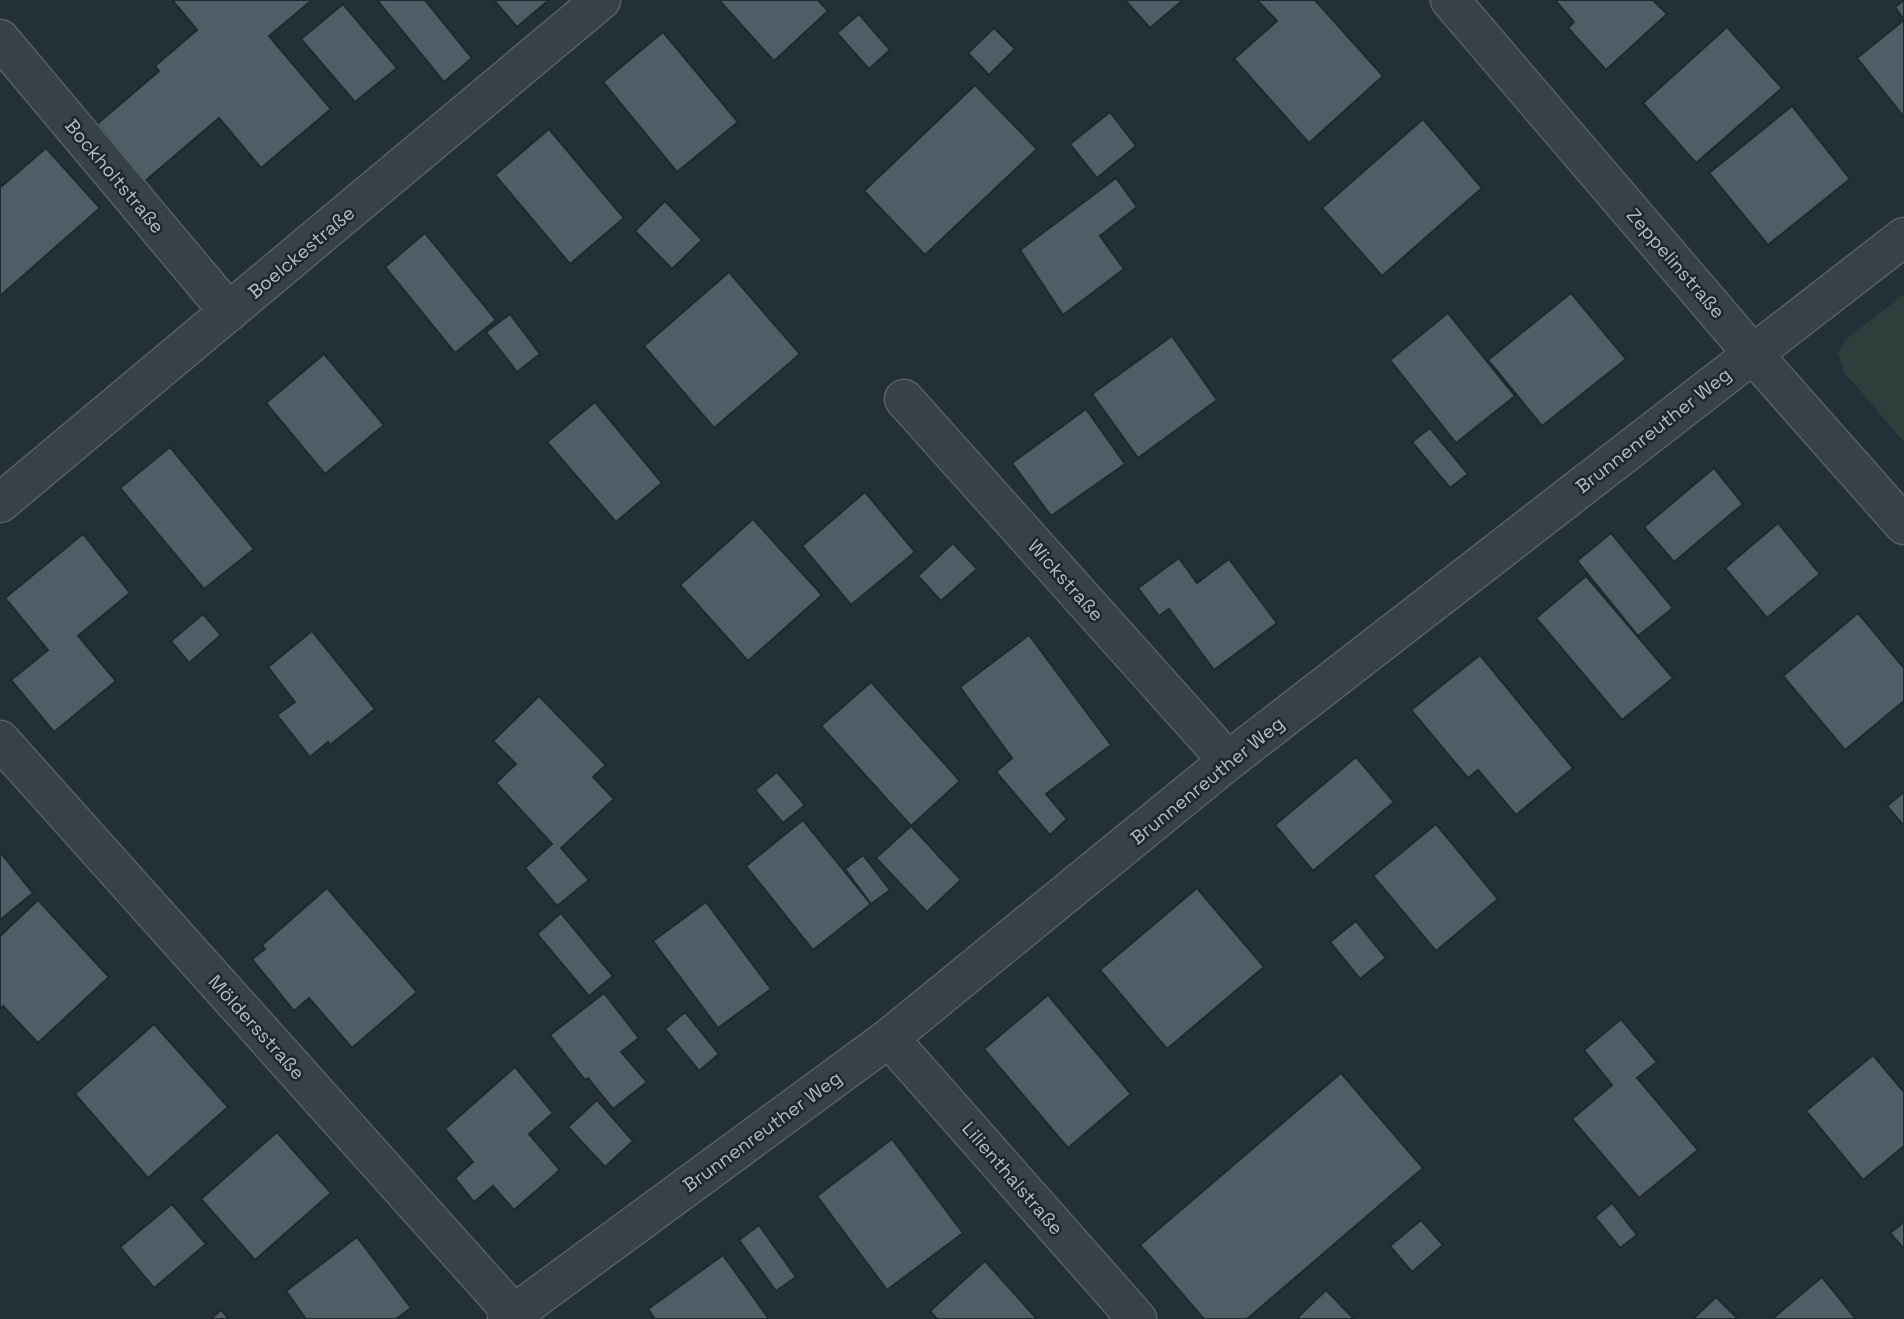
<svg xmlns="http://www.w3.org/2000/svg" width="1904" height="1319" font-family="'Space Grotesk',sans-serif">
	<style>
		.green { fill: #2c3f3b }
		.building { fill: #4f5d66; stroke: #1f292f; stroke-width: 2 }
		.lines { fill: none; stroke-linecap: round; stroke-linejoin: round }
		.street-casing { stroke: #556066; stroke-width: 41 }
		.street { stroke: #374248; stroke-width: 38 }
		.labels { text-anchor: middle; stroke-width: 5; stroke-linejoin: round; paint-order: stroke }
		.street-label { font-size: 19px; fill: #b2bdc4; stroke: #1d272d }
	</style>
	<rect width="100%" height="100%" fill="#243037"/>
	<path class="green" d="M 1904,294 L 1904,442 L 1844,372 L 1838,353 L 1845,340 Z"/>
	<g class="building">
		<path d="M 174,0 L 312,0 L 269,36 L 331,109 L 261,168 L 219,118 L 144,182 L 97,124 L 159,71 L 155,66 L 197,30 L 173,1 Z"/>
		<path d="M 377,0 L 425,0 L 472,58 L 444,82 Z"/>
		<path d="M 494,0 L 549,0 L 517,27 Z"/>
		<path d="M 719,0 L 818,0 L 828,11 L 774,61 Z"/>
		<path d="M 1125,0 L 1183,0 L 1150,28 Z"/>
		<path d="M 1257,0 L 1315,0 L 1383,76 L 1309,143 L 1234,59 L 1277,21 Z"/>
		<path d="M 1555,0 L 1653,0 L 1667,14 L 1606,70 L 1568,28 L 1574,22 Z"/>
		<path d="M 1904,0 L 1904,20 L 1895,7 Z"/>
		<path d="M 343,4 L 397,68 L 355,102 L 301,39 Z"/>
		<path d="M 859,14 L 890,50 L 869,69 L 837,33 Z"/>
		<path d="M 1904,20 L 1904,117 L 1857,58 Z"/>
		<path d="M 1727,27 L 1782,88 L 1696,163 L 1643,103 Z"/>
		<path d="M 994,28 L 1015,49 L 989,75 L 968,53 Z"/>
		<path d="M 663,32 L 738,122 L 677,172 L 603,82 Z"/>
		<path d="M 975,85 L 1037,149 L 925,255 L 864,191 Z"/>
		<path d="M 1792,106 L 1850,179 L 1768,245 L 1709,173 Z"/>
		<path d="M 1110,112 L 1136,146 L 1097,178 L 1070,144 Z"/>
		<path d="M 1423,119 L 1482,188 L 1382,276 L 1322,208 Z"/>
		<path d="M 549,129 L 624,218 L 570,264 L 495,175 Z"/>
		<path d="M 46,148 L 100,208 L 0,296 L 0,183 L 2,186 Z"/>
		<path d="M 1116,178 L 1137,207 L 1100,236 L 1124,269 L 1063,315 L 1020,250 Z"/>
		<path d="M 665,201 L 702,240 L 672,269 L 635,231 Z"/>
		<path d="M 425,233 L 496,320 L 455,353 L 385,267 Z"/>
		<path d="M 729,272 L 800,354 L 714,428 L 644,346 Z"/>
		<path d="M 1571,293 L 1626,359 L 1542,426 L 1488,360 Z"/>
		<path d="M 1448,313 L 1515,396 L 1456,443 L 1390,360 Z"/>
		<path d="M 510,314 L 540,354 L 517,372 L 486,332 Z"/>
		<path d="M 1172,336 L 1217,400 L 1138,458 L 1092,394 Z"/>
		<path d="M 324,354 L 384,425 L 325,474 L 266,403 Z"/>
		<path d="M 595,402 L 662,483 L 616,522 L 547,442 Z"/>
		<path d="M 1086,409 L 1125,464 L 1051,516 L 1012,463 Z"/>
		<path d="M 1430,428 L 1468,474 L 1450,488 L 1412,442 Z"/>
		<path d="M 170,447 L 254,549 L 204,589 L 120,488 Z"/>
		<path d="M 1714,468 L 1743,504 L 1674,562 L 1644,527 Z"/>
		<path d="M 865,492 L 915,552 L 851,605 L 802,546 Z"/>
		<path d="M 753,519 L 822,595 L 748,661 L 680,585 Z"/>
		<path d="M 1778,523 L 1820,574 L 1767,618 L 1725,568 Z"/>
		<path d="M 1611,533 L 1673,608 L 1638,636 L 1577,561 Z"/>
		<path d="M 83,534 L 130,593 L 78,636 L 116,681 L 54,732 L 11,680 L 48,650 L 5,598 Z"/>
		<path d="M 953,543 L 977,569 L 941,601 L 918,576 Z"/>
		<path d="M 1179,558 L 1197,583 L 1229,559 L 1277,623 L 1214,670 L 1169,609 L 1159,616 L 1138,588 Z"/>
		<path d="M 1586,576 L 1673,678 L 1622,720 L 1536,618 Z"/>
		<path d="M 1858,613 L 1904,668 L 1904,701 L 1845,750 L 1783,676 Z"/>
		<path d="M 203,614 L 221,635 L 189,663 L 171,641 Z"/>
		<path d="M 312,631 L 375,709 L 330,745 L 328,742 L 310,757 L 277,715 L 295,702 L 268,667 Z"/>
		<path d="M 1029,635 L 1111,745 L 1046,794 L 1067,819 L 1050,835 L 996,772 L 1012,758 L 960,687 Z"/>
		<path d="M 1480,655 L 1573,768 L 1516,815 L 1478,770 L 1468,778 L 1411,710 Z"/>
		<path d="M 871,682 L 960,781 L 911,826 L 821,726 Z"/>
		<path d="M 539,696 L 606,765 L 593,777 L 614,799 L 561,848 L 589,880 L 557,906 L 525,868 L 552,844 L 496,783 L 516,764 L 493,741 Z"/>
		<path d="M 1356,757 L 1394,802 L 1313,871 L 1275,825 Z"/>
		<path d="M 777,772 L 805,805 L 783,823 L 755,790 Z"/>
		<path d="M 1904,792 L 1904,826 L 1887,806 Z"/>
		<path d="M 803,820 L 871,904 L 813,950 L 746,866 Z"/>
		<path d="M 1436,824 L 1498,899 L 1436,951 L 1373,876 Z"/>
		<path d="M 911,826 L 961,880 L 927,912 L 876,858 Z"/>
		<path d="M 0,852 L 33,893 L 0,920 Z"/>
		<path d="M 863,855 L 890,890 L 871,904 L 845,869 Z"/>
		<path d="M 327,888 L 417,992 L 352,1048 L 309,998 L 294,1011 L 252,959 L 265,949 L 262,945 Z"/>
		<path d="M 1197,888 L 1264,967 L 1167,1049 L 1100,970 Z"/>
		<path d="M 38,900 L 109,977 L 38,1043 L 3,1006 L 0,1009 L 0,936 Z"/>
		<path d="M 706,902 L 771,989 L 718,1028 L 653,941 Z"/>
		<path d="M 561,913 L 613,976 L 589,996 L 537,934 Z"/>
		<path d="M 1356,921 L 1386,958 L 1360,979 L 1330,942 Z"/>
		<path d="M 604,993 L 639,1038 L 621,1052 L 647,1082 L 613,1109 L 588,1078 L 585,1080 L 550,1035 Z"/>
		<path d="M 1048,995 L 1131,1094 L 1068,1148 L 984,1049 Z"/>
		<path d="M 685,1012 L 719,1054 L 699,1071 L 665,1029 Z"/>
		<path d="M 1621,1019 L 1657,1062 L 1637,1078 L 1698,1150 L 1639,1198 L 1572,1119 L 1612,1085 L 1584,1050 Z"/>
		<path d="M 154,1024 L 228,1107 L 148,1178 L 75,1094 Z"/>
		<path d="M 1873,1055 L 1904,1092 L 1904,1146 L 1863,1180 L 1806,1111 Z"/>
		<path d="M 515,1067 L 553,1113 L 529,1134 L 560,1170 L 514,1210 L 493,1186 L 474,1202 L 455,1178 L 473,1162 L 445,1129 Z"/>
		<path d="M 1341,1073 L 1423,1168 L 1247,1319 L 1204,1319 L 1140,1245 Z"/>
		<path d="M 597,1100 L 633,1141 L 605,1167 L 568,1127 Z"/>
		<path d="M 277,1132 L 331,1193 L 255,1260 L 201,1199 Z"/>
		<path d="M 892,1139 L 963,1233 L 887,1290 L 817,1196 Z"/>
		<path d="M 1612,1203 L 1637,1235 L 1620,1248 L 1595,1217 Z"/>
		<path d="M 172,1204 L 206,1244 L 154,1288 L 120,1247 Z"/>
		<path d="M 1421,1220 L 1443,1245 L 1412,1272 L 1390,1246 Z"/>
		<path d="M 1904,1222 L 1904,1249 L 1890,1233 Z"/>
		<path d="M 759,1225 L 796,1277 L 776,1291 L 739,1240 Z"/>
		<path d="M 357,1237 L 411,1308 L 396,1319 L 306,1319 L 286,1291 Z"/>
		<path d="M 723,1255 L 769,1319 L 655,1319 L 648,1309 Z"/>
		<path d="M 985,1261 L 1037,1319 L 937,1319 L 930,1311 Z"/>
		<path d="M 1822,1277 L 1856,1319 L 1772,1319 Z"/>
		<path d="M 1326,1290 L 1354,1319 L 1296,1319 Z"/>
		<path d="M 1716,1297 L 1738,1319 L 1693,1319 Z"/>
		<path d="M 221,1310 L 229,1319 L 211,1319 Z"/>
	</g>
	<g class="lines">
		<g class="street-casing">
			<g id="street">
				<path d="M 1450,0 L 1752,353 L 1904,525"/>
				<path d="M 0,39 L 229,312"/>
				<path d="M 904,399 L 1228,761"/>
				<path d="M 0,503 L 601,0"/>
				<path d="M 0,740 L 514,1314"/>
				<path d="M 889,1038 L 1137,1319"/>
				<path d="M 507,1319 L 889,1038 L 1228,761 L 1904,237"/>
			</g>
		</g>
		<use href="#street" class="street"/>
	</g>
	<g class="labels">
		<g class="street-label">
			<text transform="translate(115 176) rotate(50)" y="7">Bockholtstraße</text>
			<text transform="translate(301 252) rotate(-40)" y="7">Boelckestraße</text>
			<text transform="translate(1676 263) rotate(49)" y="7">Zeppelinstraße</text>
			<text transform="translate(1653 430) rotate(-38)" y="7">Brunnenreuther Weg</text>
			<text transform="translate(1066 580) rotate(48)" y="7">Wickstraße</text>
			<text transform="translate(1207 780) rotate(-39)" y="7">Brunnenreuther Weg</text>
			<text transform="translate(257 1027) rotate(48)" y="7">Möldersstraße</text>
			<text transform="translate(762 1131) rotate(-36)" y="7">Brunnenreuther Weg</text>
			<text transform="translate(1013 1178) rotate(49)" y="7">Lilienthalstraße</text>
		</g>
	</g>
</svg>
